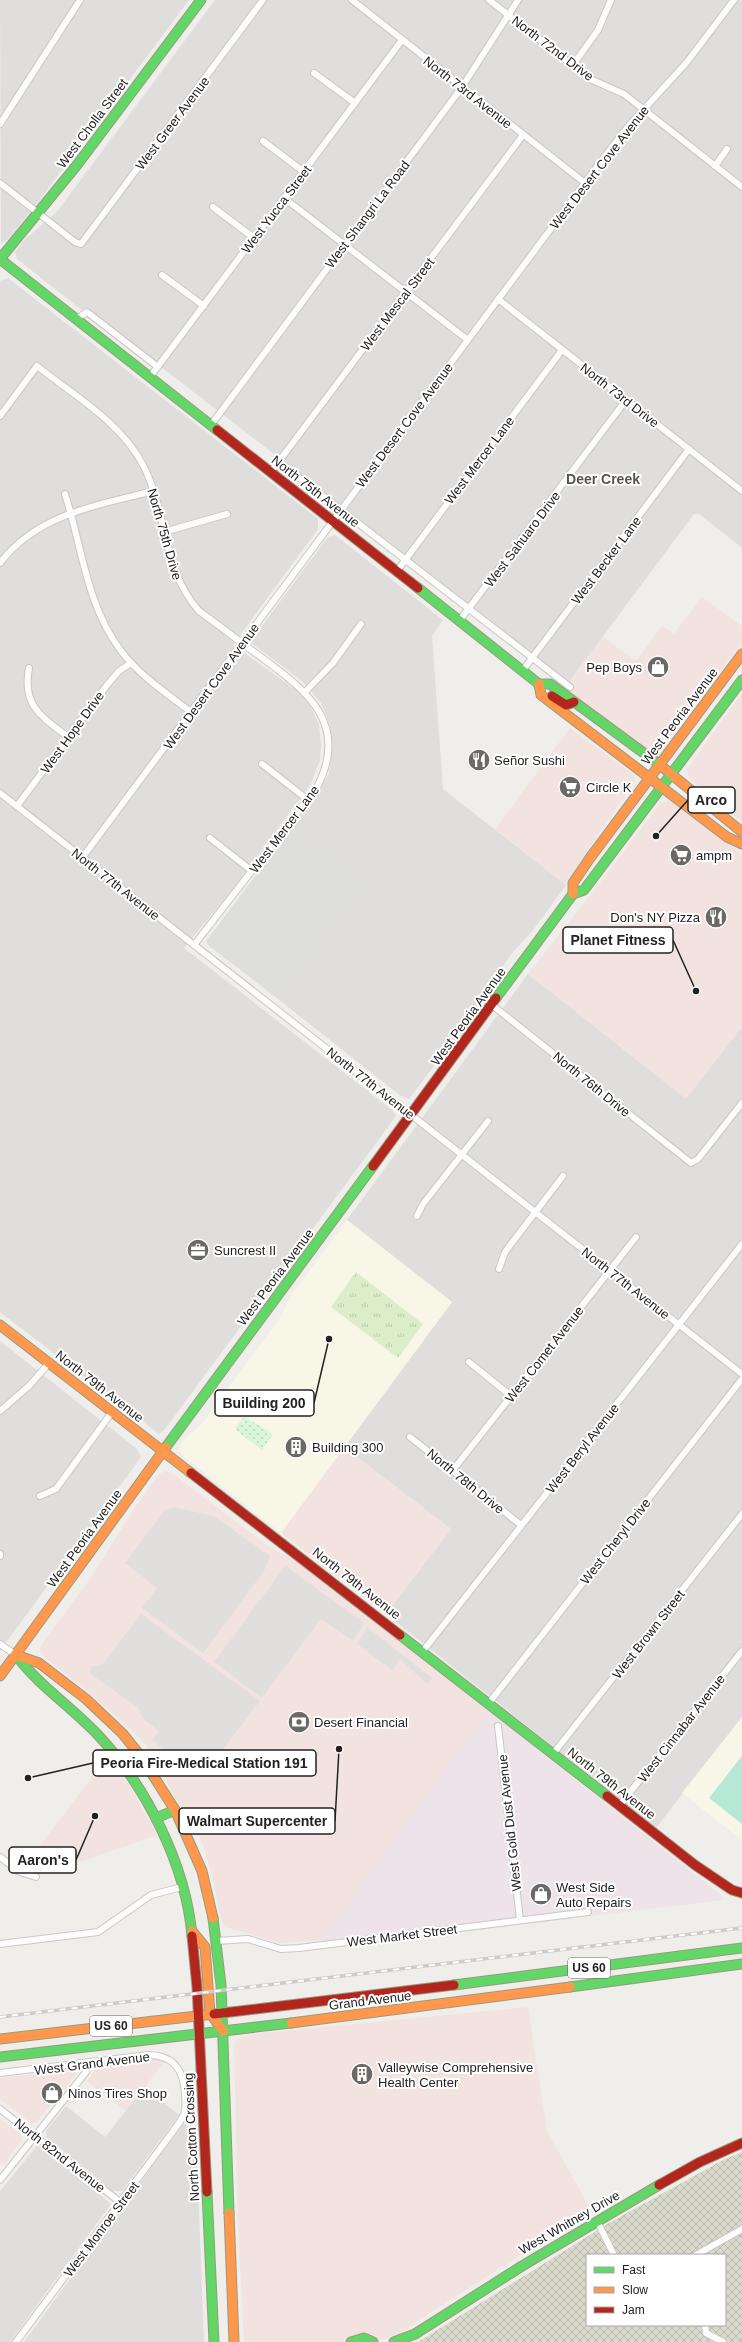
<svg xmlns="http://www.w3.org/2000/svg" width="742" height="2342" font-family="Arial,sans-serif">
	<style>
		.residential { fill: #dfdedc }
		.commercial { fill: #f2e3e0 }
		.industrial { fill: #ede3e8 }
		.education { fill: #f8f7e7 }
		.religious { fill: #dededc }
		.construction { fill: url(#construction-cross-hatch); fill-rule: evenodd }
		.grass { fill: url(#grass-tufts) }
		.park { fill: url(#park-dots) }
		.pitch { fill: #b5e8d5 }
		.parking { fill: #e0dfde }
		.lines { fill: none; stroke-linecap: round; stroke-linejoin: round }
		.street-casing { stroke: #c9c8c6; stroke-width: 8 }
		.fast-casing { stroke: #989b80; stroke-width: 11 }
		.slow-casing { stroke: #989b80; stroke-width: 11 }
		.jam-casing { stroke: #989b80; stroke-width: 11 }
		.street { stroke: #fdfcfc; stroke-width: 6 }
		.fast { stroke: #63d668; stroke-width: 9 }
		.slow { stroke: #ff974d; stroke-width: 9 }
		.jam { stroke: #b3261e; stroke-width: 9 }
		.rail-casing { stroke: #cccccb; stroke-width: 3.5 }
		.rail { stroke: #fff; stroke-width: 2; stroke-dasharray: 6; stroke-linecap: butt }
		.labels { text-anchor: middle; stroke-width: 4; stroke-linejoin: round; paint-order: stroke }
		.shield { fill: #fff; stroke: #646464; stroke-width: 1 }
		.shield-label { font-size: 12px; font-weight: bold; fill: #222 }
		.street-label { font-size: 13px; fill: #222; stroke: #fff }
		.poi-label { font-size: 13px; fill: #222; stroke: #fff; text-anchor: start }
		.neighbourhood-label { font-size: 14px; font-weight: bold; fill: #555; stroke: #fff }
		.leader { fill: none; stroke: #222; stroke-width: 1.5 }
		.callout-dot { fill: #222; stroke: #fff; stroke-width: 1.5 }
		.callout { fill: #fff; stroke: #222; stroke-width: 1.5 }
		.callout-label { font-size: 14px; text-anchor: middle; font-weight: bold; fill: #222 }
	</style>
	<defs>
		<pattern id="construction-cross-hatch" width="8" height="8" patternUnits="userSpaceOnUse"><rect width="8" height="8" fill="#d9d9cc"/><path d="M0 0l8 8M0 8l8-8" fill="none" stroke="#babaaf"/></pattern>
		<pattern id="grass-tufts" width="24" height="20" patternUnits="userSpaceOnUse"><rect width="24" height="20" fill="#dbedc9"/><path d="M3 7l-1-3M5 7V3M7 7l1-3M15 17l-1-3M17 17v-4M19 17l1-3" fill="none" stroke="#bccbac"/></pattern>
		<pattern id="park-dots" width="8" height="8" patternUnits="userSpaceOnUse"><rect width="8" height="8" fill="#d9f6da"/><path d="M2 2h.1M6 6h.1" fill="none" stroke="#bad3bb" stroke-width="1.8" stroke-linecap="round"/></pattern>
	</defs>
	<rect width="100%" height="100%" fill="#f0eeea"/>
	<g class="residential">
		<path d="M 0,0 L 189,0 L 38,202 L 8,239 L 1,244 Z"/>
		<path d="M 215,0 L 742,0 L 742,548 L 699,514 L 694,514 L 569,682 L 85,308 L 83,311 L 17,259 L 15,252 L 24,240 L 56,213 Z"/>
		<path d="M 8,278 L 318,519 L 318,529 L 233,645 L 299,692 L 310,706 L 319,724 L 321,746 L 320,760 L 311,784 L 234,887 L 184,948 L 392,1110 L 396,1116 L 165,1429 L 159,1434 L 0,1312 L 0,281 Z"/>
		<path d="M 335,535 L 443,620 L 432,636 L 443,789 L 566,885 L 534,929 L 513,952 L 489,985 L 474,1013 L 409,1099 L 401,1096 L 278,999 L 365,882 L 293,826 L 317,795 L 329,773 L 332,749 L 330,725 L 321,703 L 302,681 L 250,642 L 328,537 Z"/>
		<path d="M 528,974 L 686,1098 L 742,1027 L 742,1717 L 656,1828 L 386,1614 L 451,1529 L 344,1447 L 452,1302 L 347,1220 Z"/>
		<path d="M 0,1341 L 137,1449 L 141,1457 L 0,1651 Z"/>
		<path d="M 145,2087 L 179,2115 L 122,2191 L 113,2191 L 46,2137 L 46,2131 L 66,2106 L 105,2137 Z"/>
		<path d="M 184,2123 L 196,2134 L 204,2342 L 24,2342 Z"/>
		<path d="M 37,2146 L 41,2147 L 111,2204 L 10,2342 L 0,2342 L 0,2191 Z"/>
	</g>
	<g class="commercial">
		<path d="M 702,597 L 742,626 L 742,645 L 729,659 L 660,751 L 650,752 L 564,689 L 603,637 L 636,661 L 662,626 L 674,634 Z"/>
		<path d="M 742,693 L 742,822 L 690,779 L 687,769 Z"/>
		<path d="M 570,728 L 630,772 L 635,777 L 635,782 L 599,833 L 566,885 L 495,829 Z"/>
		<path d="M 668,800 L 675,803 L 742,854 L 742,1027 L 686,1099 L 528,974 L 606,875 L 659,805 Z"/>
		<path d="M 344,1447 L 451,1529 L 386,1614 L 281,1533 Z"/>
		<path d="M 165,1471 L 173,1474 L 271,1548 L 295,1560 L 489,1711 L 322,1940 L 280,1943 L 225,1927 L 221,1920 L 214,1883 L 204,1848 L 194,1824 L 175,1798 L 150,1751 L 139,1737 L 80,1685 L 45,1658 L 40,1651 L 41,1645 L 90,1579 L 137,1504 L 158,1475 Z"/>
		<path d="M 108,1756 L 130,1786 L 157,1835 L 83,1861 L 47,1866 L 43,1862 L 35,1861 L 24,1867 Z"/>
		<path d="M 528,2007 L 547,2131 L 591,2210 L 416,2322 L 397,2337 L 383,2339 L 348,2339 L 342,2342 L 244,2342 L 238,2226 L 234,2043 L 237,2039 L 251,2034 Z"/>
		<path d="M 153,2058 L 165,2061 L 126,2111 L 87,2081 L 98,2067 L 104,2064 Z"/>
		<path d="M 71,2070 L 76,2072 L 76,2075 L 36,2123 L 31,2123 L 0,2099 L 0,2078 Z"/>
		<path d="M 0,2119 L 20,2134 L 22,2140 L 4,2165 L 0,2162 Z"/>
	</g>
	<path class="industrial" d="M 489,1711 L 711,1887 L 724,1898 L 722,1900 L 323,1949 L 322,1938 Z"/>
	<g class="education">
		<path d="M 347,1220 L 452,1302 L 281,1533 L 181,1454 L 179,1449 L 184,1440 L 202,1424 L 280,1318 L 291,1296 Z"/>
		<path d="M 742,1717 L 742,1840 L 682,1793 Z"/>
	</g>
	<path class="religious" d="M 293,826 L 365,882 L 278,999 L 208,945 L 206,941 Z"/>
	<path class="construction" d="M 742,2152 L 742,2342 L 418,2342 L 609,2223 L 723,2160 ZM 587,2255 L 725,2255 L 725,2325 L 587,2325 Z"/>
	<path class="grass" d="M 356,1272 L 423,1324 L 398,1358 L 331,1307 Z"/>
	<path class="park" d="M 244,1416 L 273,1434 L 262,1450 L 237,1431 L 236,1427 Z"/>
	<path class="pitch" d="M 742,1756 L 742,1824 L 709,1798 Z"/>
	<g class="parking">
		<path d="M 173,1507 L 214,1516 L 270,1556 L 264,1571 L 203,1653 L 142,1608 L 157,1588 L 125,1563 L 165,1510 Z"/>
		<path d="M 285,1566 L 364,1623 L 353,1641 L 321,1619 L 262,1698 L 214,1662 Z"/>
		<path d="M 141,1614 L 260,1701 L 211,1765 L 199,1776 L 152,1740 L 159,1731 L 145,1720 L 137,1707 L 89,1673 L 92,1666 L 103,1664 Z"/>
		<path d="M 367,1627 L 432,1678 L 427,1684 L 400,1659 L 392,1670 L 357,1644 Z"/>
	</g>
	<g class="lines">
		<g class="street-casing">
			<g id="street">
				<path d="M 352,0 L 585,183"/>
				<path d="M 489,0 L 590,79 L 624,94 L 742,187"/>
				<path d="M 573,65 L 598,30 L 611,0"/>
				<path d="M 314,73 L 355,103"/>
				<path d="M 0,124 L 80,0"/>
				<path d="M 263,141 L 304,172"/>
				<path d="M 715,166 L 727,149"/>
				<path d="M 0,183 L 75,242 L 81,244 L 263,0"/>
				<path d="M 284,198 L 468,340"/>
				<path d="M 213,207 L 254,238"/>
				<path d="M 162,275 L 204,306"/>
				<path d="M 498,299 L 742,491"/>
				<path d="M 76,319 L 87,312 L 158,367"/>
				<path d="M 150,377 L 402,40"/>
				<path d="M 0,416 L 37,366 C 73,395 121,422 143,465 C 168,513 161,568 199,611 C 220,626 240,642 261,657 C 307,691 350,724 317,787 L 194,945"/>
				<path d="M 211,425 L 462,87 L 518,0"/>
				<path d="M 279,462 L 570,687"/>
				<path d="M 271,472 L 523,135"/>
				<path d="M 65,494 C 82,546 86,605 121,651 C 140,676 166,693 191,712"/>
				<path d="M 164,532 L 227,514"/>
				<path d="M 0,563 C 37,514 98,505 154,491"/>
				<path d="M 397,571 L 562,350"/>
				<path d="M 460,620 L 626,400"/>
				<path d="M 29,668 C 22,706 41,716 68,737"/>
				<path d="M 523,670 L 689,449"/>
				<path d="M 305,692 L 333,663 L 361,624"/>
				<path d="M 262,764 L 308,800"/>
				<path d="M 0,793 L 742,1374"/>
				<path d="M 17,806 L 107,685 L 119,671 L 131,663"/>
				<path d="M 210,838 L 252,871"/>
				<path d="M 82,858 L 602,160 L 626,129 L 687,62 L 734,0"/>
				<path d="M 492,1005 L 691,1163 L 698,1159 L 742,1103"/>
				<path d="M 417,1216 L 423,1204 L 488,1121"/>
				<path d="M 499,1269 L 505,1252 L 563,1176"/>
				<path d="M 469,1362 L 511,1396"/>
				<path d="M 0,1411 L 29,1386 L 49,1363"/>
				<path d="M 410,1437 L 521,1525"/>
				<path d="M 453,1470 L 636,1237"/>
				<path d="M 40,1496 L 56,1489 L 112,1412"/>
				<path d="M 0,1556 L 0,1554"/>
				<path d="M 0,1644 L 16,1655"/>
				<path d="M 423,1651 L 742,1244"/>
				<path d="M 489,1703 L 742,1379"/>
				<path d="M 498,1726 L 520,1920"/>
				<path d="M 553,1754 L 742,1514"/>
				<path d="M 619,1806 L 742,1651"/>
				<path d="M 0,1857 L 20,1872 L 36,1877"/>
				<path d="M 217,1941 L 248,1939 L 281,1949 L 299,1948 L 588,1912"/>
				<path d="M 0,1944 L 98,1932 L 151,1895 L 182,1887"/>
				<path d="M 0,2073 L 148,2055 C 173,2055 183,2069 185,2092 C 185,2100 187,2107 184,2114 C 182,2120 177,2125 174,2130 L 16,2342"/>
				<path d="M 0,2109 L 120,2202"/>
				<path d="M 0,2180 L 86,2072 L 86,2064"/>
				<path d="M 597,2221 L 614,2255"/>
				<path d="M 696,2255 L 742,2229"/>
				<path d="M 705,2325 L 706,2333 L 723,2342"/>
			</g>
		</g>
		<g class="fast-casing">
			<g id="fast">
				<path d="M 0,259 L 217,430"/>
				<path d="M 0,259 L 77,165 L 201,0"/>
				<path d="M 418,588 L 539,684 L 550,684 L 660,765"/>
				<path d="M 496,998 L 573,894 L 584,890 L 742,680"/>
				<path d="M 166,1447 L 373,1166"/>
				<path d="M 400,1635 L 607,1796"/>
				<path d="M 16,1655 C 39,1686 72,1707 98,1735 C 146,1786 186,1865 192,1936"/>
				<path d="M 156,1818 L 175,1810"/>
				<path d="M 213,1918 L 221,1985 L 229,2213"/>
				<path d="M 454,1985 L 742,1948"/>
				<path d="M 570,1987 L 742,1964"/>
				<path d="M 0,2057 L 291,2023"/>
				<path d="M 207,2192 L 214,2342"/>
				<path d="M 351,2342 L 364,2338 L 373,2342"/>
				<path d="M 394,2342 L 415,2334 L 522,2266 L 659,2185"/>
			</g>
		</g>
		<g class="slow-casing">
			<g id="slow">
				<path d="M 539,684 L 541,695 L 727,837 L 742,844"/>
				<path d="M 660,765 L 742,832"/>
				<path d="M 573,894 L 573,883 L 590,858 L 742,654"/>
				<path d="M 0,1325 L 191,1473"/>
				<path d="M 16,1655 L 39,1663 L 86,1699 L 123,1734 L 142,1758 L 175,1810 L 202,1871 L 213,1918"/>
				<path d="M 0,1676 L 166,1447"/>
				<path d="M 192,1931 L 205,1947 L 210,2013 L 223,2031"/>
				<path d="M 291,2023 L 570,1987"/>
				<path d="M 0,2039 L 214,2014"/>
				<path d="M 229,2213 L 234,2342"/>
			</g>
		</g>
		<g class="jam-casing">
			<g id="jam">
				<path d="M 217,430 L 418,588"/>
				<path d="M 552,696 L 566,705 L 574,702"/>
				<path d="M 373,1166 L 496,998"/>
				<path d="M 191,1473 L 400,1635"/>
				<path d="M 607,1796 L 695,1865 L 732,1890 L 742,1893"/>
				<path d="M 192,1936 L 197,1987 L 207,2192"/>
				<path d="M 214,2014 L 454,1985"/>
				<path d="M 659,2185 L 700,2162 L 742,2143"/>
			</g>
		</g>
		<use href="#street" class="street"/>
		<use href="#fast" class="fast"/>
		<use href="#slow" class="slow"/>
		<use href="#jam" class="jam"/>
		<g class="rail-casing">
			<path id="rail" d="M 0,2017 L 742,1928"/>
		</g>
		<use href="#rail" class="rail"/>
	</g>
	<defs>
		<g id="shop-disc" transform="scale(1.15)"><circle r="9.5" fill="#6a6968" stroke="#fff"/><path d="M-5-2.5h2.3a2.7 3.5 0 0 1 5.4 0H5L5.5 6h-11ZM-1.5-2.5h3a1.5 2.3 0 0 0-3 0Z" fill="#fff"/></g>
		<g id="restaurant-disc" transform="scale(1.15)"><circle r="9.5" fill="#6a6968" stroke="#fff"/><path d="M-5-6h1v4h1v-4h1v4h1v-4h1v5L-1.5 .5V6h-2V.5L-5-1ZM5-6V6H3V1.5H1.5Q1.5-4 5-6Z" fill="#fff"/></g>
		<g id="supermarket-disc" transform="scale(1.15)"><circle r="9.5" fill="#6a6968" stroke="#fff"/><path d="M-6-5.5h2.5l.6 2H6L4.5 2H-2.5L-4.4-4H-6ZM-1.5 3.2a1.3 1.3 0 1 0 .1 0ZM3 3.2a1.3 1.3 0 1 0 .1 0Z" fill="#fff"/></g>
		<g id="office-disc" transform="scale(1.15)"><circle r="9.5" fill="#6a6968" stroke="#fff"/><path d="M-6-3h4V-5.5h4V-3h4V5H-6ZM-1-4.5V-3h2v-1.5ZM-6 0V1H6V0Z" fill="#fff"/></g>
		<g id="building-disc" transform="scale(1.15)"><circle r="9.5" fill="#6a6968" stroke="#fff"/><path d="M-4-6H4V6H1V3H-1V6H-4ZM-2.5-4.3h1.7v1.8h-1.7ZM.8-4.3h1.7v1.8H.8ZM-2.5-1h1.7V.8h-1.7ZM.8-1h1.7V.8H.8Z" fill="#fff"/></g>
		<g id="bank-disc" transform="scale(1.15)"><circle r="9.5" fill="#6a6968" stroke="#fff"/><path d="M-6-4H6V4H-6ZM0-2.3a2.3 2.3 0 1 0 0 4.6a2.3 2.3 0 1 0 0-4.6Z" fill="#fff"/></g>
	</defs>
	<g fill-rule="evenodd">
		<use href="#shop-disc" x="658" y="667"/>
		<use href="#restaurant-disc" x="479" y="760"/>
		<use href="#supermarket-disc" x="570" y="787"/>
		<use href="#supermarket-disc" x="681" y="855"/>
		<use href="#restaurant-disc" x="716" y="917"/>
		<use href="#office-disc" x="198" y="1250"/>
		<use href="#building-disc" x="296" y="1447"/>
		<use href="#bank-disc" x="299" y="1722"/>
		<use href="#shop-disc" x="541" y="1894"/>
		<use href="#building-disc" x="362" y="2074"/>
		<use href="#shop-disc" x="52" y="2093"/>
	</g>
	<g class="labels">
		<g class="shield">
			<rect x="568" y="1958" width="42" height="20" rx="3"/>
			<rect x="90" y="2016" width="42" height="20" rx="3"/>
		</g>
		<g class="shield-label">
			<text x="589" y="1972">US 60</text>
			<text x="111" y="2030">US 60</text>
		</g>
		<g class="street-label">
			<text transform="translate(553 48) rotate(37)" y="5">North 72nd Drive</text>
			<text transform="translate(468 92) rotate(38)" y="5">North 73rd Avenue</text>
			<text transform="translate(92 123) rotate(-53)" y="5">West Cholla Street</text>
			<text transform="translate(172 123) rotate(-53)" y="5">West Greer Avenue</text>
			<text transform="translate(599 167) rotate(-52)" y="5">West Desert Cove Avenue</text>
			<text transform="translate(276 209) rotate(-53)" y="5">West Yucca Street</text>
			<text transform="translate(367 214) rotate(-53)" y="5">West Shangri La Road</text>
			<text transform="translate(397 304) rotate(-53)" y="5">West Mescal Street</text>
			<text transform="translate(620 395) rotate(38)" y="5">North 73rd Drive</text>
			<text transform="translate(404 425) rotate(-53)" y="5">West Desert Cove Avenue</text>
			<text transform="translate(479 460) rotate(-53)" y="5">West Mercer Lane</text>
			<text transform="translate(316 491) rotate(38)" y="5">North 75th Avenue</text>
			<text transform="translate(165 534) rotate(74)" y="5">North 75th Drive</text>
			<text transform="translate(522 539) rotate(-53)" y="5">West Sahuaro Drive</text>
			<text transform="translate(606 560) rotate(-53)" y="5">West Becker Lane</text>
			<text transform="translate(211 686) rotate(-54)" y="5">West Desert Cove Avenue</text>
			<text transform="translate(679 716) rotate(-53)" y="5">West Peoria Avenue</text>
			<text transform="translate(72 732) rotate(-54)" y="5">West Hope Drive</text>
			<text transform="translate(284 829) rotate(-53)" y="5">West Mercer Lane</text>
			<text transform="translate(116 884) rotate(38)" y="5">North 77th Avenue</text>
			<text transform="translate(468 1016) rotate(-54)" y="5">West Peoria Avenue</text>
			<text transform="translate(371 1083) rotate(38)" y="5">North 77th Avenue</text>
			<text transform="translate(592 1084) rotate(39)" y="5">North 76th Drive</text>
			<text transform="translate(275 1277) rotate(-53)" y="5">West Peoria Avenue</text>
			<text transform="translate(626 1283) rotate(38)" y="5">North 77th Avenue</text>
			<text transform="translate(544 1354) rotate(-52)" y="5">West Comet Avenue</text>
			<text transform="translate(100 1386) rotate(38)" y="5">North 79th Avenue</text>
			<text transform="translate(582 1448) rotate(-52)" y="5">West Beryl Avenue</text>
			<text transform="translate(466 1481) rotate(39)" y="5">North 78th Drive</text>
			<text transform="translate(84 1538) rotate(-54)" y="5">West Peoria Avenue</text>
			<text transform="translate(615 1541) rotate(-52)" y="5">West Cheryl Drive</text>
			<text transform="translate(357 1583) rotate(38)" y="5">North 79th Avenue</text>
			<text transform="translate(648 1634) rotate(-52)" y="5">West Brown Street</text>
			<text transform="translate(681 1728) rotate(-52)" y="5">West Cinnabar Avenue</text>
			<text transform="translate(612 1783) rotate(38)" y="5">North 79th Avenue</text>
			<text transform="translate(509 1823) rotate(-96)" y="5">West Gold Dust Avenue</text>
			<text transform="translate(402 1935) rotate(-7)" y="5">West Market Street</text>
			<text transform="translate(370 2000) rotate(-7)" y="5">Grand Avenue</text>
			<text transform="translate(92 2063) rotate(-7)" y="5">West Grand Avenue</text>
			<text transform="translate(191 2137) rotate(-93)" y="5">North Cotton Crossing</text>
			<text transform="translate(60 2155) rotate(38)" y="5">North 82nd Avenue</text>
			<text transform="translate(569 2222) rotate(-30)" y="5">West Whitney Drive</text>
			<text transform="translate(101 2229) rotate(-53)" y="5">West Monroe Street</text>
		</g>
		<g class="poi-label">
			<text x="642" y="672" text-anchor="end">Pep Boys</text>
			<text x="494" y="765">Señor Sushi</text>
			<text x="586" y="792">Circle K</text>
			<text x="696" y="860">ampm</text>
			<text x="700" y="922" text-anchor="end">Don's NY Pizza</text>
			<text x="214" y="1255">Suncrest II</text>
			<text x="312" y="1452">Building 300</text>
			<text x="314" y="1727">Desert Financial</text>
			<text x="556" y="1892">West Side<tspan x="556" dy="15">Auto Repairs</tspan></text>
			<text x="378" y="2072">Valleywise Comprehensive<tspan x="378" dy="15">Health Center</tspan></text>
			<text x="68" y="2098">Ninos Tires Shop</text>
		</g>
		<g class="neighbourhood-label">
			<text x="603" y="484">Deer Creek</text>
		</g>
	</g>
	<path class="leader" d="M656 836L688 800M696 991L673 940M329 1339L314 1403M28 1778L93 1763M339 1749L335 1821M95 1816L76 1860"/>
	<g class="callout-dot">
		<circle cx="656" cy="836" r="4"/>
		<circle cx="696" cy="991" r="4"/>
		<circle cx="329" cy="1339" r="4"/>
		<circle cx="28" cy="1778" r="4"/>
		<circle cx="339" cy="1749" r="4"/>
		<circle cx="95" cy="1816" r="4"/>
	</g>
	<g class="callout">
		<rect x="688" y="787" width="47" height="26" rx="4"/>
		<rect x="563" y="927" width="110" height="26" rx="4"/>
		<rect x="215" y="1390" width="99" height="26" rx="4"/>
		<rect x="93" y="1750" width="223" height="26" rx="4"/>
		<rect x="179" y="1808" width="156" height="26" rx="4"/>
		<rect x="9" y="1847" width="67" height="26" rx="4"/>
	</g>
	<g class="callout-label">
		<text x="711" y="805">Arco</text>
		<text x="618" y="945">Planet Fitness</text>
		<text x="264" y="1408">Building 200</text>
		<text x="204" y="1768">Peoria Fire-Medical Station 191</text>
		<text x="257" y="1826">Walmart Supercenter</text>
		<text x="43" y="1865">Aaron's</text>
	</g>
	<rect x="586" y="2254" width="140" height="72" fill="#ffffff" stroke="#a7a7a7"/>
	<rect x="594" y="2267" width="20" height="6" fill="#63d668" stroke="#a7a7a7"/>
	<text x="622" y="2274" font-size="12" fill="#222222">Fast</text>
	<rect x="594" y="2287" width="20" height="6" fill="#ff974d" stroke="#a7a7a7"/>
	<text x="622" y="2294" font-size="12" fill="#222222">Slow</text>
	<rect x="594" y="2307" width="20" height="6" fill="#b3261e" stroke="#a7a7a7"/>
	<text x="622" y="2314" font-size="12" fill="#222222">Jam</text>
</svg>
